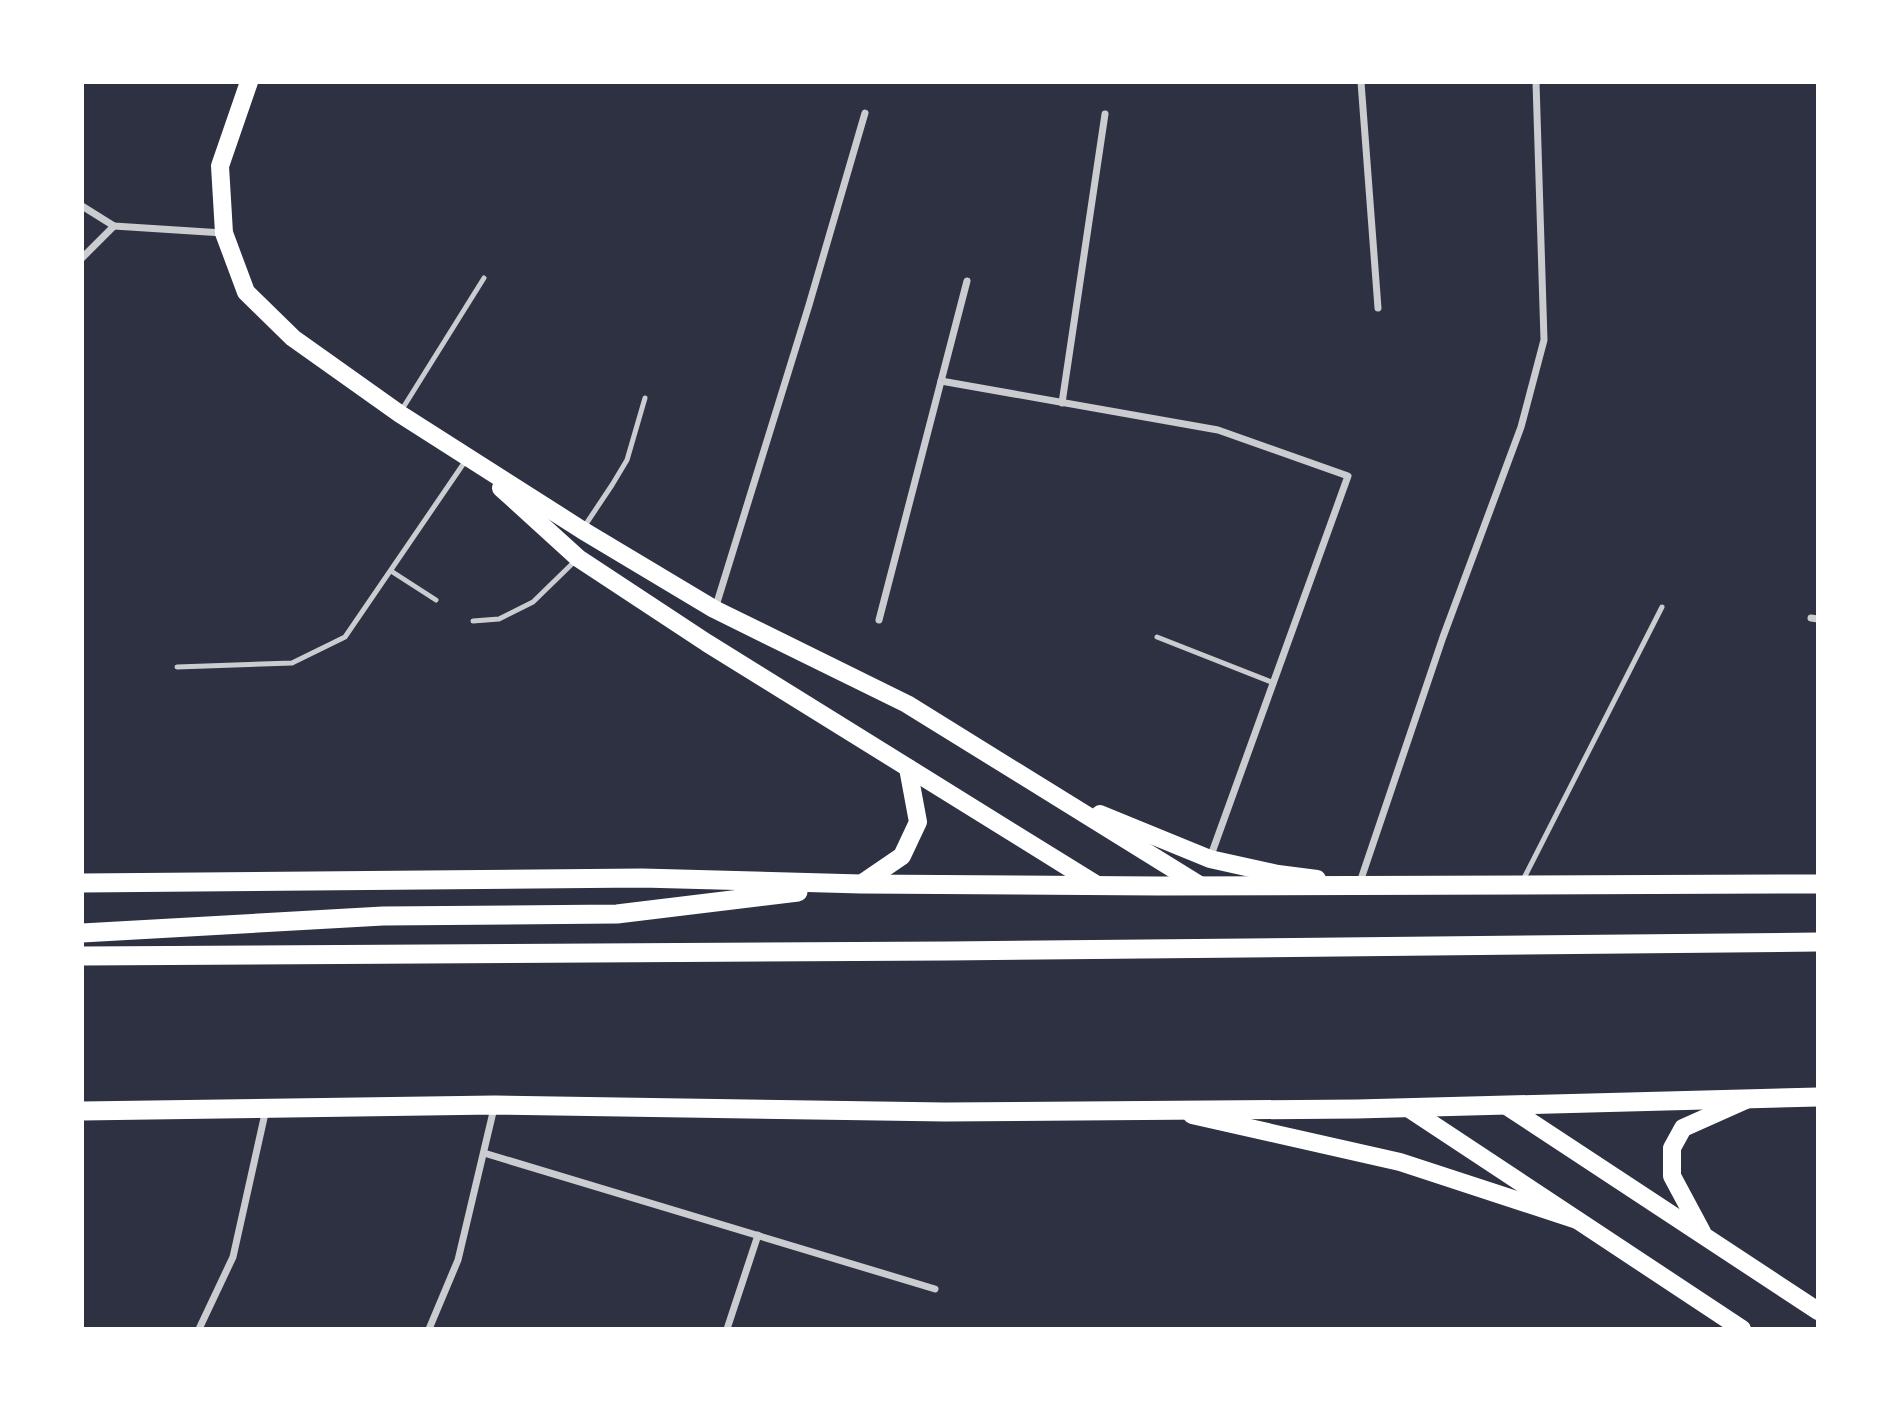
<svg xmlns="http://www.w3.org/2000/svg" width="1900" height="1411" font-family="'PT Sans Narrow',sans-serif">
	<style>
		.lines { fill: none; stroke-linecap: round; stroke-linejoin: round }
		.service { stroke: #caccd0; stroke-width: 5 }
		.minor { stroke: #caccd0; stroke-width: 7 }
		.primary { stroke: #fff; stroke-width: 18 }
		.trunk { stroke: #fff; stroke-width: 19 }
	</style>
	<rect width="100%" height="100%" fill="#2d3142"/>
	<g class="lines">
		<g class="service">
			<path d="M 401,411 L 484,278"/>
			<path d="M 584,527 L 612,485 L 627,460 L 645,398"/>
			<path d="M 391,571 L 436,600"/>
			<path d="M 473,621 L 499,619 L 533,602 L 575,561"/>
			<path d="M 1157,637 L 1274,683"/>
			<path d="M 177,667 L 292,663 L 345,637 L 466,460"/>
			<path d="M 1523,880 L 1662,607"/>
		</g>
		<g class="minor">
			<path d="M 1361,82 L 1378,308"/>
			<path d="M 82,206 L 114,226 L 223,233"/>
			<path d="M 82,258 L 114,226"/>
			<path d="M 941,381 L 1218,430 L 1348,476 L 1210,858"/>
			<path d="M 1062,403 L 1105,114"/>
			<path d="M 715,609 L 809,305 L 865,113"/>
			<path d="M 1811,618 L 1818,619"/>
			<path d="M 879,620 L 967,281"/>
			<path d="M 1359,885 L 1443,637 L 1521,427 L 1544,340 L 1536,82"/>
			<path d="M 484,1153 L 935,1289"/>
			<path d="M 199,1329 L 233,1257 L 266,1109"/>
			<path d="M 429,1329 L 458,1260 L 494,1108"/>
			<path d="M 727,1329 L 758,1235"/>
		</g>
		<g class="primary">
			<path d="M 249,82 L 220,166 L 224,233 L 246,292 L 293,338 L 400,414 L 582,530 L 714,609 L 907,704 L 1201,886"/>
			<path d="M 501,488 L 578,558 L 707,643 L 1097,885"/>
			<path d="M 1100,814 L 1210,859 L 1278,874 L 1317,879"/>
			<path d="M 861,884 L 902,856 L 918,822 L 908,768"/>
			<path d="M 1505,1105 L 1818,1311"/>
			<path d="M 1408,1108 L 1742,1329"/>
			<path d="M 1192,1115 L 1400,1162 L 1577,1220"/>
			<path d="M 1702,1232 L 1672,1176 L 1672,1148 L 1683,1128 L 1748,1099"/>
		</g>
		<g class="trunk">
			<path d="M 82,883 L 642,878 L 861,884 L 1158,886 L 1818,884"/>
			<path d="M 82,933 L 383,916 L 617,914 L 798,892"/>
			<path d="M 82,956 L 948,951 L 1818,942"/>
			<path d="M 82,1111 L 495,1105 L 945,1112 L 1357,1109 L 1818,1097"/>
		</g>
	</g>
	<rect width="1900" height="1411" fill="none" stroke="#ffffff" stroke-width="168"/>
</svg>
